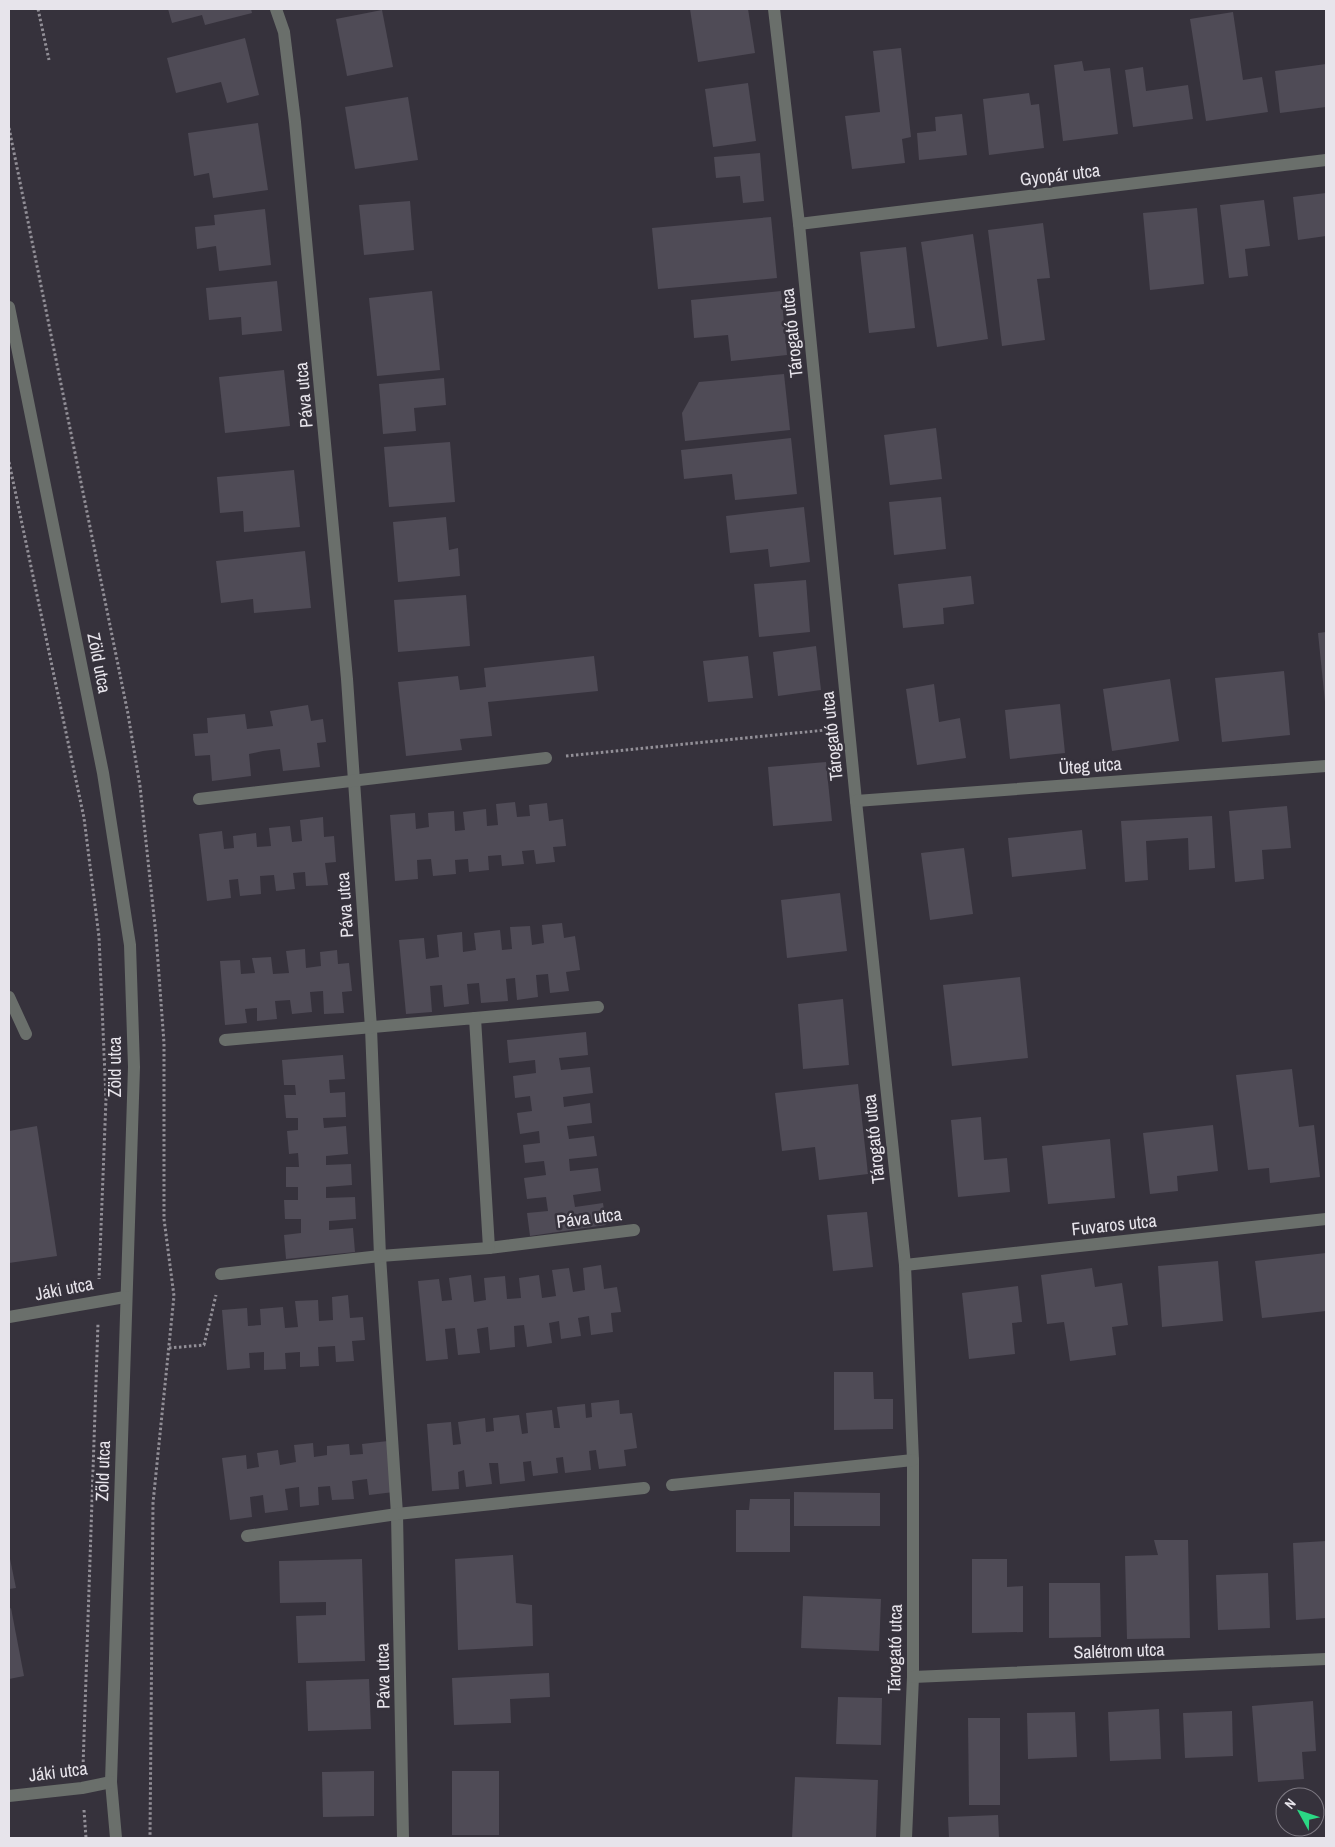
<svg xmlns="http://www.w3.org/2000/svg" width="1335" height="1847" font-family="'Archivo Narrow',sans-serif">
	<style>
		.building { fill: #4f4b56 }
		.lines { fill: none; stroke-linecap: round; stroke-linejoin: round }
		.path { stroke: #928f97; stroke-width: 3; stroke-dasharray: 2.5 2.5; stroke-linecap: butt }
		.lane { stroke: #6a6f6b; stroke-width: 12 }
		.street { stroke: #6a6f6b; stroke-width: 12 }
		.labels { text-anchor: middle; stroke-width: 5; stroke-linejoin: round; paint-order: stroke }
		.street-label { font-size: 18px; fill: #e7e4eb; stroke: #36323c }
	</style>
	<rect width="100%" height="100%" fill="#36323c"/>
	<g class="building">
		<path d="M 168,9 L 251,9 L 252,13 L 205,25 L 202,15 L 172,23 Z"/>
		<path d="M 690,9 L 748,9 L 755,53 L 698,62 Z"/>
		<path d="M 382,10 L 393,67 L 347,76 L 336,19 Z"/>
		<path d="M 1233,12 L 1243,80 L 1262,77 L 1268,112 L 1206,121 L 1190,19 Z"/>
		<path d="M 245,38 L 259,95 L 227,103 L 221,82 L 176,93 L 167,58 Z"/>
		<path d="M 901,48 L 911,137 L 902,139 L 905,163 L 852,169 L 845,116 L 880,112 L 873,51 Z"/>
		<path d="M 1082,61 L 1084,71 L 1110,68 L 1118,134 L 1063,141 L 1054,65 Z"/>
		<path d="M 1326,64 L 1326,107 L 1280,113 L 1275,71 Z"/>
		<path d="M 1143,67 L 1146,91 L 1188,85 L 1193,119 L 1133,127 L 1125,70 Z"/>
		<path d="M 748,83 L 756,141 L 713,147 L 705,89 Z"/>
		<path d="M 1029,93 L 1031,105 L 1039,104 L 1044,148 L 989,155 L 983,99 Z"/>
		<path d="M 408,97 L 418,160 L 355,169 L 345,107 Z"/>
		<path d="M 962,114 L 967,155 L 919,160 L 917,133 L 936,131 L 935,117 Z"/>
		<path d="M 258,123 L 268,190 L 213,198 L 209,173 L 194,176 L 188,133 Z"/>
		<path d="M 760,153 L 764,201 L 743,203 L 740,176 L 716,178 L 714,157 Z"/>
		<path d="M 1326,193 L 1326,236 L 1298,240 L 1293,197 Z"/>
		<path d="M 1264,200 L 1270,246 L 1245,249 L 1248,276 L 1229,278 L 1220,205 Z"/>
		<path d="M 410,201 L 414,250 L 364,255 L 359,205 Z"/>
		<path d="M 1197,208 L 1204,284 L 1150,290 L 1143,213 Z"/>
		<path d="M 265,209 L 271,265 L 219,271 L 216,246 L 197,249 L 195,227 L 215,225 L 214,215 Z"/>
		<path d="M 771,217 L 777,278 L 658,289 L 652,228 Z"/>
		<path d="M 1043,223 L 1050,278 L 1037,279 L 1045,340 L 1002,346 L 988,230 Z"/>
		<path d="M 973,234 L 988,339 L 937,347 L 921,242 Z"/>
		<path d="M 906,247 L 915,328 L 869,333 L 860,252 Z"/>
		<path d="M 277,281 L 282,331 L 242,335 L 241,317 L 209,320 L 206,288 Z"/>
		<path d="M 432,291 L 440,370 L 377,376 L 369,298 Z"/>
		<path d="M 781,291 L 787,355 L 731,361 L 728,335 L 694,338 L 691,300 Z"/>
		<path d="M 284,370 L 290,426 L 225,433 L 219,377 Z"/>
		<path d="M 784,374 L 790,430 L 685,441 L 682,413 L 699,382 Z"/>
		<path d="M 444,378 L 446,405 L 414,408 L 416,431 L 383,434 L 379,384 Z"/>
		<path d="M 936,428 L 942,479 L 890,485 L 884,435 Z"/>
		<path d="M 791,438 L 797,494 L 735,500 L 732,474 L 684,479 L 681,450 Z"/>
		<path d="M 450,442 L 455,502 L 389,507 L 384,447 Z"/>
		<path d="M 294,470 L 300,527 L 244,532 L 243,511 L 220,513 L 217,477 Z"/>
		<path d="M 941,497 L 946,549 L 894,555 L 889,502 Z"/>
		<path d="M 804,507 L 810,562 L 770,567 L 768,549 L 730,553 L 726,516 Z"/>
		<path d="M 446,517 L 449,550 L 458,548 L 460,576 L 398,582 L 393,522 Z"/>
		<path d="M 305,551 L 311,608 L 254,613 L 253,599 L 221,603 L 216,561 Z"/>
		<path d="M 971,576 L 974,604 L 943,608 L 944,624 L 903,628 L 898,584 Z"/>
		<path d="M 806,580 L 810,632 L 759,637 L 754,584 Z"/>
		<path d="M 466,595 L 470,646 L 398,652 L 394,600 Z"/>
		<path d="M 1326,632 L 1326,702 L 1325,702 L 1318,633 Z"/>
		<path d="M 816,646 L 821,690 L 778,696 L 773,652 Z"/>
		<path d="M 594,656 L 598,691 L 488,702 L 492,736 L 460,739 L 462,750 L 406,756 L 398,682 L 458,676 L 460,690 L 486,687 L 484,668 Z"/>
		<path d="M 748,656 L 753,698 L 708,702 L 703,661 Z"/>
		<path d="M 1284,671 L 1290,735 L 1222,742 L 1215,678 Z"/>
		<path d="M 1170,679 L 1179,741 L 1112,751 L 1103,689 Z"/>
		<path d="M 934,684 L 939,722 L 960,718 L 966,758 L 917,765 L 906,689 Z"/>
		<path d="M 1060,704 L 1065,753 L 1010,759 L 1005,710 Z"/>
		<path d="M 308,705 L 311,721 L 323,719 L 326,742 L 317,743 L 320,767 L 283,771 L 280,749 L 263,751 L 249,754 L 251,776 L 212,781 L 210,755 L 195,756 L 193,734 L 208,733 L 207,718 L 245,714 L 247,729 L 273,726 L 270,711 Z"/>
		<path d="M 826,762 L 832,821 L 773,826 L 768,767 Z"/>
		<path d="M 515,802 L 517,817 L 530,816 L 529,805 L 547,803 L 549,821 L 563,819 L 566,846 L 553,847 L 555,862 L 536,864 L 534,850 L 522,851 L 524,864 L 502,866 L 501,855 L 488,856 L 489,870 L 469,872 L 468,859 L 455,860 L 456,874 L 433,876 L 431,859 L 417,860 L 418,879 L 395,881 L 390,815 L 415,813 L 416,829 L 429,827 L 428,813 L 454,811 L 455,831 L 465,830 L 463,812 L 486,809 L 487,826 L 498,825 L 496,804 Z"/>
		<path d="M 1287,806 L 1291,848 L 1262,850 L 1264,879 L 1235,882 L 1229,811 Z"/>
		<path d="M 1212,816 L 1215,868 L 1189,870 L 1188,838 L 1146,841 L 1148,880 L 1125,882 L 1121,821 Z"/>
		<path d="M 323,817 L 324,837 L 334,836 L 336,862 L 325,863 L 328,885 L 306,886 L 305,872 L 293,873 L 295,889 L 276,891 L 274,875 L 260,876 L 261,894 L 240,896 L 238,879 L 229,880 L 231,898 L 207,901 L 199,834 L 222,831 L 224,849 L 234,848 L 233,836 L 256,833 L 257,847 L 271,846 L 269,828 L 290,826 L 292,842 L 302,841 L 300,820 Z"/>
		<path d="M 1082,830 L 1086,869 L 1012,877 L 1008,838 Z"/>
		<path d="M 964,848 L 973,914 L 930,920 L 921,853 Z"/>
		<path d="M 840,893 L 847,951 L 787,958 L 781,900 Z"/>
		<path d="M 562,923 L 564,938 L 575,936 L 580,970 L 566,972 L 569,991 L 550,993 L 548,974 L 536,975 L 538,997 L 517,1000 L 515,978 L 506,979 L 508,1001 L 481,1003 L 479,983 L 467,984 L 469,1004 L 444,1007 L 442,985 L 430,986 L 432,1012 L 406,1014 L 399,940 L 424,938 L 426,959 L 439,957 L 437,935 L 462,932 L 463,952 L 476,950 L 474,933 L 500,930 L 502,950 L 512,949 L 510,927 L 530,926 L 532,945 L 544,943 L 542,925 Z"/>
		<path d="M 305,949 L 306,968 L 321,966 L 320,952 L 337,950 L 338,964 L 349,963 L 352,991 L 342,992 L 344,1013 L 324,1014 L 323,991 L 310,992 L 312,1012 L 292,1014 L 290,1000 L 275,1001 L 277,1019 L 257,1021 L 257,1008 L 245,1009 L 247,1023 L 225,1025 L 220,961 L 240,960 L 241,974 L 255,973 L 252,958 L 271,957 L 273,974 L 289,973 L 286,951 Z"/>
		<path d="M 1020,977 L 1028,1058 L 952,1066 L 943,985 Z"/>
		<path d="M 843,999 L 849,1065 L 803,1069 L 798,1004 Z"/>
		<path d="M 586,1032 L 588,1055 L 559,1058 L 561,1070 L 590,1067 L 593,1093 L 563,1097 L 564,1107 L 590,1103 L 592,1123 L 567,1126 L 569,1139 L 594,1136 L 597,1156 L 569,1159 L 570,1171 L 598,1168 L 601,1191 L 573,1195 L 575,1207 L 603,1203 L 606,1225 L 530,1236 L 527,1213 L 548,1211 L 546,1197 L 527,1199 L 524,1178 L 546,1175 L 544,1161 L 525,1163 L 523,1145 L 540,1143 L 539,1131 L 520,1134 L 517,1113 L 532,1111 L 530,1096 L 515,1098 L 513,1076 L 536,1073 L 535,1060 L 509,1063 L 507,1040 Z"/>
		<path d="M 343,1055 L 345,1079 L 329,1080 L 330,1093 L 345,1092 L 346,1117 L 323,1118 L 324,1128 L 346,1126 L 348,1154 L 326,1156 L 326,1165 L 351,1164 L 352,1185 L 326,1187 L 326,1198 L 355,1197 L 356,1219 L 329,1221 L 329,1230 L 353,1228 L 355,1252 L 286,1259 L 284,1235 L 301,1233 L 301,1219 L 285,1219 L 284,1200 L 298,1200 L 298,1187 L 286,1187 L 286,1167 L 299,1167 L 298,1153 L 289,1154 L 287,1131 L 298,1130 L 298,1118 L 286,1118 L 284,1095 L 296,1095 L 295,1085 L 284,1085 L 282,1060 Z"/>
		<path d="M 1292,1069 L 1299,1127 L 1314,1125 L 1320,1177 L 1270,1183 L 1269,1168 L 1248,1170 L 1236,1075 Z"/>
		<path d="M 858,1084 L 868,1174 L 819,1180 L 815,1147 L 782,1151 L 775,1093 Z"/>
		<path d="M 981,1117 L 984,1160 L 1007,1158 L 1010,1192 L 958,1197 L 951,1120 Z"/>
		<path d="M 1213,1125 L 1218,1171 L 1177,1176 L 1178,1191 L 1150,1194 L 1143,1133 Z"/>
		<path d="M 37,1126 L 57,1256 L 9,1263 L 9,1131 Z"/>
		<path d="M 1110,1139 L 1115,1198 L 1048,1204 L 1042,1146 Z"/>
		<path d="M 867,1212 L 873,1267 L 833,1271 L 827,1215 Z"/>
		<path d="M 1326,1253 L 1326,1311 L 1262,1318 L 1255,1261 Z"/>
		<path d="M 1218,1261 L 1223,1321 L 1162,1327 L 1158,1266 Z"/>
		<path d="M 601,1265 L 604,1289 L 617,1287 L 621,1312 L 611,1313 L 613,1332 L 591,1335 L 589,1316 L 578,1318 L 581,1336 L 561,1339 L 559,1321 L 549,1323 L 552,1343 L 527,1347 L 524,1325 L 514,1326 L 515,1347 L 490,1350 L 488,1327 L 477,1329 L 480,1353 L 458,1355 L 455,1328 L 445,1329 L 448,1359 L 426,1361 L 418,1281 L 439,1279 L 442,1301 L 452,1300 L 449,1278 L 471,1275 L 474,1302 L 486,1300 L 484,1278 L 505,1276 L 507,1299 L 521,1298 L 519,1278 L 539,1275 L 542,1298 L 556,1296 L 552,1270 L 569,1268 L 573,1292 L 585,1290 L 583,1268 Z"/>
		<path d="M 1092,1268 L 1095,1287 L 1122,1283 L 1128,1325 L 1112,1327 L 1116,1355 L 1070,1361 L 1064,1322 L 1047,1324 L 1041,1275 Z"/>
		<path d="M 1018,1286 L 1022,1322 L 1012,1323 L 1015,1354 L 969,1359 L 962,1293 Z"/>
		<path d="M 348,1295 L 350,1318 L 363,1317 L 365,1340 L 352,1341 L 354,1361 L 336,1362 L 335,1346 L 318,1347 L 319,1366 L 300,1367 L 300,1352 L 285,1353 L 286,1369 L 264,1370 L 264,1352 L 249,1353 L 250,1368 L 227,1370 L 222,1310 L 247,1308 L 248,1326 L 261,1325 L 260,1309 L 283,1307 L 285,1328 L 298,1327 L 295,1301 L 318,1300 L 319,1321 L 333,1320 L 332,1297 Z"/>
		<path d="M 834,1372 L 873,1372 L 874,1399 L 893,1399 L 893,1429 L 834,1430 Z"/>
		<path d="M 619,1400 L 620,1414 L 632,1413 L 637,1448 L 624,1450 L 626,1466 L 599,1469 L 596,1450 L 589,1451 L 591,1470 L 565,1473 L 563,1457 L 556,1458 L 558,1473 L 533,1476 L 531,1461 L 523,1462 L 525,1481 L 500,1484 L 498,1463 L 489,1463 L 492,1484 L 466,1487 L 464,1470 L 458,1472 L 459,1489 L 432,1491 L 427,1424 L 451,1422 L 453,1445 L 461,1444 L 458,1422 L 485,1418 L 486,1432 L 494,1431 L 493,1418 L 519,1415 L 522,1434 L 528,1433 L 526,1413 L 552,1410 L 554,1428 L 560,1428 L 557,1407 L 585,1404 L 586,1418 L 592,1417 L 591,1403 Z"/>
		<path d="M 388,1441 L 394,1492 L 369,1495 L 367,1479 L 352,1481 L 354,1499 L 332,1500 L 330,1486 L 318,1487 L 319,1505 L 300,1507 L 299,1487 L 285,1489 L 288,1510 L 265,1513 L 263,1495 L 250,1497 L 252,1517 L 230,1520 L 222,1458 L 246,1455 L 247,1469 L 259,1467 L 257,1453 L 278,1450 L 280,1465 L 296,1462 L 294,1445 L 313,1443 L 314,1457 L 327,1455 L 327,1446 L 349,1444 L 350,1455 L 363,1454 L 362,1444 Z"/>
		<path d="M 794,1492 L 880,1493 L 880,1526 L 794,1526 Z"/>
		<path d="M 750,1499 L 790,1499 L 790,1552 L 736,1552 L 736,1510 L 749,1510 Z"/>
		<path d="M 1154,1540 L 1188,1540 L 1190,1638 L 1127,1639 L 1125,1556 L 1158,1555 Z"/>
		<path d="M 1326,1541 L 1326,1618 L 1296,1620 L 1293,1543 Z"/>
		<path d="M 9,1554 L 16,1588 L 9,1589 Z"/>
		<path d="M 513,1555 L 516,1603 L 532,1605 L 533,1646 L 458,1650 L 455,1559 Z"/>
		<path d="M 362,1559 L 365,1661 L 298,1663 L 296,1616 L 326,1615 L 326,1602 L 280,1603 L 279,1561 Z"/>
		<path d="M 972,1559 L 1007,1559 L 1007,1587 L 1023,1586 L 1023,1632 L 972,1633 Z"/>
		<path d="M 1268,1573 L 1270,1628 L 1218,1630 L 1216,1575 Z"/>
		<path d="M 1049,1583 L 1100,1583 L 1101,1637 L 1049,1638 Z"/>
		<path d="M 803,1596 L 881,1599 L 879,1651 L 801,1648 Z"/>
		<path d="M 11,1608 L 24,1676 L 9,1679 L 9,1609 Z"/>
		<path d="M 549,1673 L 550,1697 L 510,1699 L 511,1723 L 454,1725 L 452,1678 Z"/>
		<path d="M 369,1679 L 371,1729 L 308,1731 L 306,1681 Z"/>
		<path d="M 838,1697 L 882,1698 L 881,1745 L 836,1744 Z"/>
		<path d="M 1313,1701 L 1316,1751 L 1302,1752 L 1304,1779 L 1258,1782 L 1252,1706 Z"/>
		<path d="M 1159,1709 L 1161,1759 L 1110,1761 L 1108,1712 Z"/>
		<path d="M 1232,1711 L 1233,1756 L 1185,1758 L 1183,1713 Z"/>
		<path d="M 1075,1712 L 1077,1757 L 1028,1759 L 1027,1713 Z"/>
		<path d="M 968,1718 L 1000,1718 L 1000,1805 L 969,1805 Z"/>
		<path d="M 374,1771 L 374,1816 L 323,1817 L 322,1772 Z"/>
		<rect x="452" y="1771" width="47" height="64"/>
		<path d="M 795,1777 L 878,1780 L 876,1838 L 792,1838 Z"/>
		<path d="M 998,1815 L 999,1838 L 949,1838 L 948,1817 Z"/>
	</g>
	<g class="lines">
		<g class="path">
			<path d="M 38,9 L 49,60"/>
			<path d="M 9,128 L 128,714 L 140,786 L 156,935 L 164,1043 L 164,1219 L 174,1296 L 153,1503 L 150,1838"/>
			<path d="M 9,462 L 84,818 L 99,937 L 106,1099 L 99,1279"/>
			<path d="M 566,756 L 826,730"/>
			<path d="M 169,1348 L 204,1345 L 216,1295"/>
			<path d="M 83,1767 L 98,1323"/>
			<path d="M 84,1810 L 86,1838"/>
		</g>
		<path class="lane" d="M 9,997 L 26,1034"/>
		<g class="street">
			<path d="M 276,9 L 284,32 L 295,122 L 347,679 L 371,1028 L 380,1256 L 397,1514 L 403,1838"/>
			<path d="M 774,9 L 799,224 L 856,801 L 905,1265 L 913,1460 L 913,1677 L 906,1838"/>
			<path d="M 799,224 L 1326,160"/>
			<path d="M 9,307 L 103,773 L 130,945 L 134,1067 L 111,1782 L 116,1838"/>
			<path d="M 199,799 L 546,758"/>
			<path d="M 856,801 L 1326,766"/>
			<path d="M 475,1018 L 598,1007"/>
			<path d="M 489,1248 L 634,1230"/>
			<path d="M 905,1265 L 1326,1219"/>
			<path d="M 221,1274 L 380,1256 L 489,1248 L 475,1018 L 225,1040"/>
			<path d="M 9,1317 L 125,1297"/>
			<path d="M 672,1485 L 913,1460"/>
			<path d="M 247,1536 L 397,1514 L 644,1488"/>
			<path d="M 913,1677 L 1326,1659"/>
			<path d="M 9,1796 L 82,1788 L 111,1782"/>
		</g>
	</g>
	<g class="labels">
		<g class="street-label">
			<text transform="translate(1060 175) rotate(-7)" y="6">Gyopár utca</text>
			<text transform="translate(792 333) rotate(-96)" y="6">Tárogató utca</text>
			<text transform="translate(304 395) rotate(-95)" y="6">Páva utca</text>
			<text transform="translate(99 663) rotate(79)" y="6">Zöld utca</text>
			<text transform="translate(832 736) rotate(-96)" y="6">Tárogató utca</text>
			<text transform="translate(1090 766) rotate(-4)" y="6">Üteg utca</text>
			<text transform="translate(345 905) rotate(-94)" y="6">Páva utca</text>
			<text transform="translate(115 1067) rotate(-90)" y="6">Zöld utca</text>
			<text transform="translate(874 1139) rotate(-96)" y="6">Tárogató utca</text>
			<text transform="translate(589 1218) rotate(-7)" y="6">Páva utca</text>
			<text transform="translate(1114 1225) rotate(-6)" y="6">Fuvaros utca</text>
			<text transform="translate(64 1289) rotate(-11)" y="6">Jáki utca</text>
			<text transform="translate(103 1471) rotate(-88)" y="6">Zöld utca</text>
			<text transform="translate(895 1649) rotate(-89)" y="6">Tárogató utca</text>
			<text transform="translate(1119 1651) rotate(-2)" y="6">Salétrom utca</text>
			<text transform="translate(383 1676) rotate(-91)" y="6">Páva utca</text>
			<text transform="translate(58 1772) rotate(-7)" y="6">Jáki utca</text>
		</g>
	</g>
	<rect width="1335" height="1847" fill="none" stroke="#e7e4eb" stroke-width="20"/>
	<g transform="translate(1300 1812) rotate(310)"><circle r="24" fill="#36323c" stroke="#7d7982"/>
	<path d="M0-4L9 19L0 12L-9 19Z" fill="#2bd884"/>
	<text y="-8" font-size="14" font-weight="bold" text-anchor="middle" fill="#e7e4eb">N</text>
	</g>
</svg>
